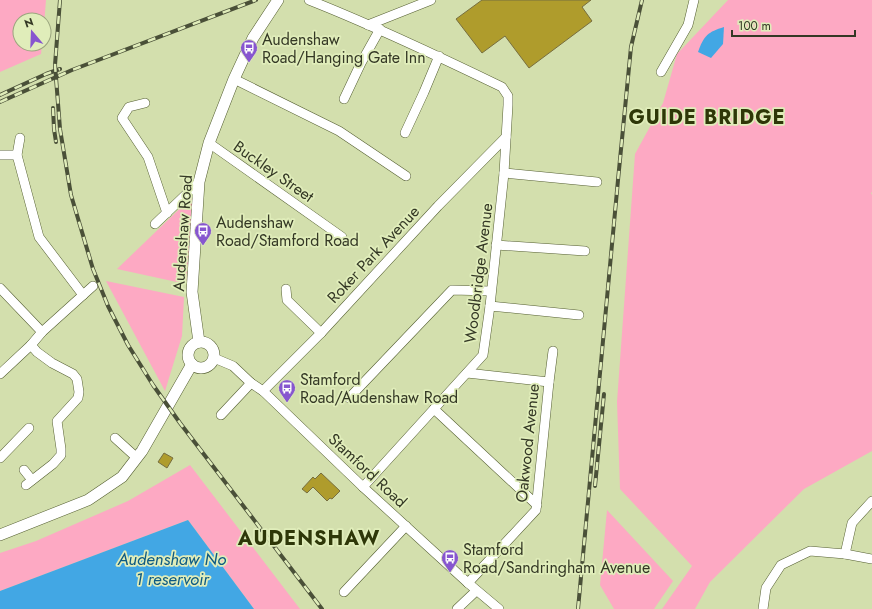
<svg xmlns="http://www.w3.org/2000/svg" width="872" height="609" font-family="Jost,sans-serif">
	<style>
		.green { fill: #fda9c3 }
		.water { fill: #42a7e4 }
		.building { fill: #af9c2c; stroke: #776e3f }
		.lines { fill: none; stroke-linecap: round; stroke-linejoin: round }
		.minor-casing { stroke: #555f32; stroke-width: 10 }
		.major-casing { stroke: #555f32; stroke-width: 12 }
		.minor { stroke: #fff; stroke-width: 9 }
		.major { stroke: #fff; stroke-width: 11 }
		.rail-casing { stroke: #4a5038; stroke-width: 4 }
		.rail { stroke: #e0edba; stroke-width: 2.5; stroke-dasharray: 8; stroke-linecap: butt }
		.labels { text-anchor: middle; stroke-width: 3.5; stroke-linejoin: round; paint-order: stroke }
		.poi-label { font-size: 16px; fill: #343825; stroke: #e0edba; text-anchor: start }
		.street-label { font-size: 16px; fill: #343825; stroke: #e0edba }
		.water-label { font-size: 17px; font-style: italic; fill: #0d5a82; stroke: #e0edba }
		.district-label { font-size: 20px; font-weight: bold; letter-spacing: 1px; fill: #2e3708; stroke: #e0edba }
	</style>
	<rect width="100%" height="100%" fill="#d3dfad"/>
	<g class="green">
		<path d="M 0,0 L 46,0 L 44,25 L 44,20 L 20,20 L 20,44 L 42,44 L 41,54 L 0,72 Z"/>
		<path d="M 728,0 L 872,0 L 872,192 L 871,193 L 872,195 L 872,451 L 804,489 L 710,582 L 695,609 L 662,609 L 692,566 L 620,489 L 617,402 L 635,154 L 663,103 L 677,54 Z"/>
		<path d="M 194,195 L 186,284 L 117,269 Z"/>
		<path d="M 106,281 L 184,297 L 182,336 L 165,391 Z"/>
		<path d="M 190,465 L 300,609 L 254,609 L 188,520 L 0,591 L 0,553 L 36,541 L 128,501 Z"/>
		<path d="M 607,510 L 673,581 L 654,609 L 614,609 L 600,585 Z"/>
	</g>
	<g class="water">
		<path d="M 724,27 L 723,44 L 711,58 L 698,52 C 704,35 708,32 724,27 Z"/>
		<path d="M 188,520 L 254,609 L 0,609 L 0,591 Z"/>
	</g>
	<g class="building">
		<path d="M 482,0 L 591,0 L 582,7 L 592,21 L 529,68 L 505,36 L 482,53 L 456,19 Z"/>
		<path d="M 164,453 L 173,458 L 167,468 L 158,462 Z"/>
		<path d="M 321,473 L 340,491 L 332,499 L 330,498 L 327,501 L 313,487 L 307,493 L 302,489 L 313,477 L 315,479 Z"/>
	</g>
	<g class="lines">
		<g class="minor-casing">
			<g id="minor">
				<path d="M 309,0 C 375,26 438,56 502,87 L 508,96 L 508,105 L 504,173 L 490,306 L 483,355 L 363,487"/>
				<path d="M 368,25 L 431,0"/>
				<path d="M 661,72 L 688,25 L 694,0"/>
				<path d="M 234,79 L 339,131 L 406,176"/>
				<path d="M 344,99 L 361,63 L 380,29"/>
				<path d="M 145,103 L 129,107 L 122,118 L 148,157 L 167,213"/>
				<path d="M 405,133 L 424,92 L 439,56"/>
				<path d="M 20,138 L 17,155 L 39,237 L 83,295"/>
				<path d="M 209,143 L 342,237"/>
				<path d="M 0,155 L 17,155"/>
				<path d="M 504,173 L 597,182"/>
				<path d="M 155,224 L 199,182"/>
				<path d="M 496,245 L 585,251"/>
				<path d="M 0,288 L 42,332"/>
				<path d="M 286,289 L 287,300 L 321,333"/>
				<path d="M 490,306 L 579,315"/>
				<path d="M 214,358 L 233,366 L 251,383 L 263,391 L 363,487 L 468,583 L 499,609"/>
				<path d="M 467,373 L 549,382"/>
				<path d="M 0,374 L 31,345 L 42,332 L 93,286"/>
				<path d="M 263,391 L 321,333 L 438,206 L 506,137"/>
				<path d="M 349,398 L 452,290 L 491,291"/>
				<path d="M 434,409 L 537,505"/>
				<path d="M 221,415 L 251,383"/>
				<path d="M 115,438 L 137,458"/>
				<path d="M 0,458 L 29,428"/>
				<path d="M 24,470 L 32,480"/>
				<path d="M 26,485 L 53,464 L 61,455 L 61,449 L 57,421 L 78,398 L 79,392 L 77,379 L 73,374 L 52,363 L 37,352 L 31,345"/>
				<path d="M 845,554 L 852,523 L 872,501"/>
				<path d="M 468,583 L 536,510 L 549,382 L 553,351"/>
				<path d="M 344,592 L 406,526"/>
				<path d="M 457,609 L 476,591"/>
				<path d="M 763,609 L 766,588 L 781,565 L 810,551 L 845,554 L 872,559"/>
			</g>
		</g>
		<g class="major-casing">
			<g id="major">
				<path d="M 199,342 L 192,292 L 199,182 L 209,143 L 234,79 L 253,38 L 278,0"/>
				<circle cx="201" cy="355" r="13"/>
				<path d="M 0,535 L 88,500 L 122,477 L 142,451 L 192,364"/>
			</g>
		</g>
		<use href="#minor" class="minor"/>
		<use href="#major" class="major"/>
		<g class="rail-casing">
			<g id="rail">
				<path d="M 60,0 L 55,65 L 60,129 L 71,195 L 93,269 L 108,306 L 128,345 L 153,385 L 180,423 L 322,609"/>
				<path d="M 0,95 L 46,74 L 60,69"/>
				<path d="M 0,102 L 72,70 L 256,0"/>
				<path d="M 53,108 L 54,129 L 56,142"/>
				<path d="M 595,486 L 604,394"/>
				<path d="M 578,609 L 618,180 L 631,47 L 642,0"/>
			</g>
		</g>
		<use href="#rail" class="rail"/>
	</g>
	<defs>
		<g id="bus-pin" transform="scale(0.9)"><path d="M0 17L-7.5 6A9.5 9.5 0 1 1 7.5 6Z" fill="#8756cf" stroke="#e0edba"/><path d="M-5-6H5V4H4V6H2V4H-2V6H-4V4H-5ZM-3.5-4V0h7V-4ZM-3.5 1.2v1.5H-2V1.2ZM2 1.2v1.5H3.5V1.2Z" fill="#fff"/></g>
	</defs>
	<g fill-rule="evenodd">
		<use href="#bus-pin" x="249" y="48"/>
		<use href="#bus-pin" x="203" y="231"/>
		<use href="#bus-pin" x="287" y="388"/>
		<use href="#bus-pin" x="450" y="558"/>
	</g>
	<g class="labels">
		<g class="poi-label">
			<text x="262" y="45">Audenshaw<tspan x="262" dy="18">Road/Hanging Gate Inn</tspan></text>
			<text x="216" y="228">Audenshaw<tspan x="216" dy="18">Road/Stamford Road</tspan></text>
			<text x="300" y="385">Stamford<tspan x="300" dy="18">Road/Audenshaw Road</tspan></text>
			<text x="463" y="555">Stamford<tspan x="463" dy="18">Road/Sandringham Avenue</tspan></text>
		</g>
		<g class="street-label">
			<text transform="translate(274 171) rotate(35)" y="6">Buckley Street</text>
			<text transform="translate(182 233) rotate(-86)" y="6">Audenshaw Road</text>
			<text transform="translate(373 254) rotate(-47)" y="6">Roker Park Avenue</text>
			<text transform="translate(478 273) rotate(-83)" y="6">Woodbridge Avenue</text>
			<text transform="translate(527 443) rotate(-84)" y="6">Oakwood Avenue</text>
			<text transform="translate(368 470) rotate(43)" y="6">Stamford Road</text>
		</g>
		<g class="water-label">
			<text x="172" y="565">Audenshaw No<tspan x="172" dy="20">1 reservoir</tspan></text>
		</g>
		<g class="district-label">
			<text x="707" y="124">GUIDE BRIDGE</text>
			<text x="309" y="545">AUDENSHAW</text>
		</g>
	</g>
	<g transform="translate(32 32) rotate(341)"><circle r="19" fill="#e0edba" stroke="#9ba57e"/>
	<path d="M0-3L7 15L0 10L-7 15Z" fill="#8756cf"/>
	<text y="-6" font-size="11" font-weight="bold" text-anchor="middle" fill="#343825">N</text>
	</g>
	<path d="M732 30v6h123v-6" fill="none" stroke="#343825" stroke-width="2"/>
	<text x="738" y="30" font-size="12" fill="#343825" stroke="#e0edba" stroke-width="3" paint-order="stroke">100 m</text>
</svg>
